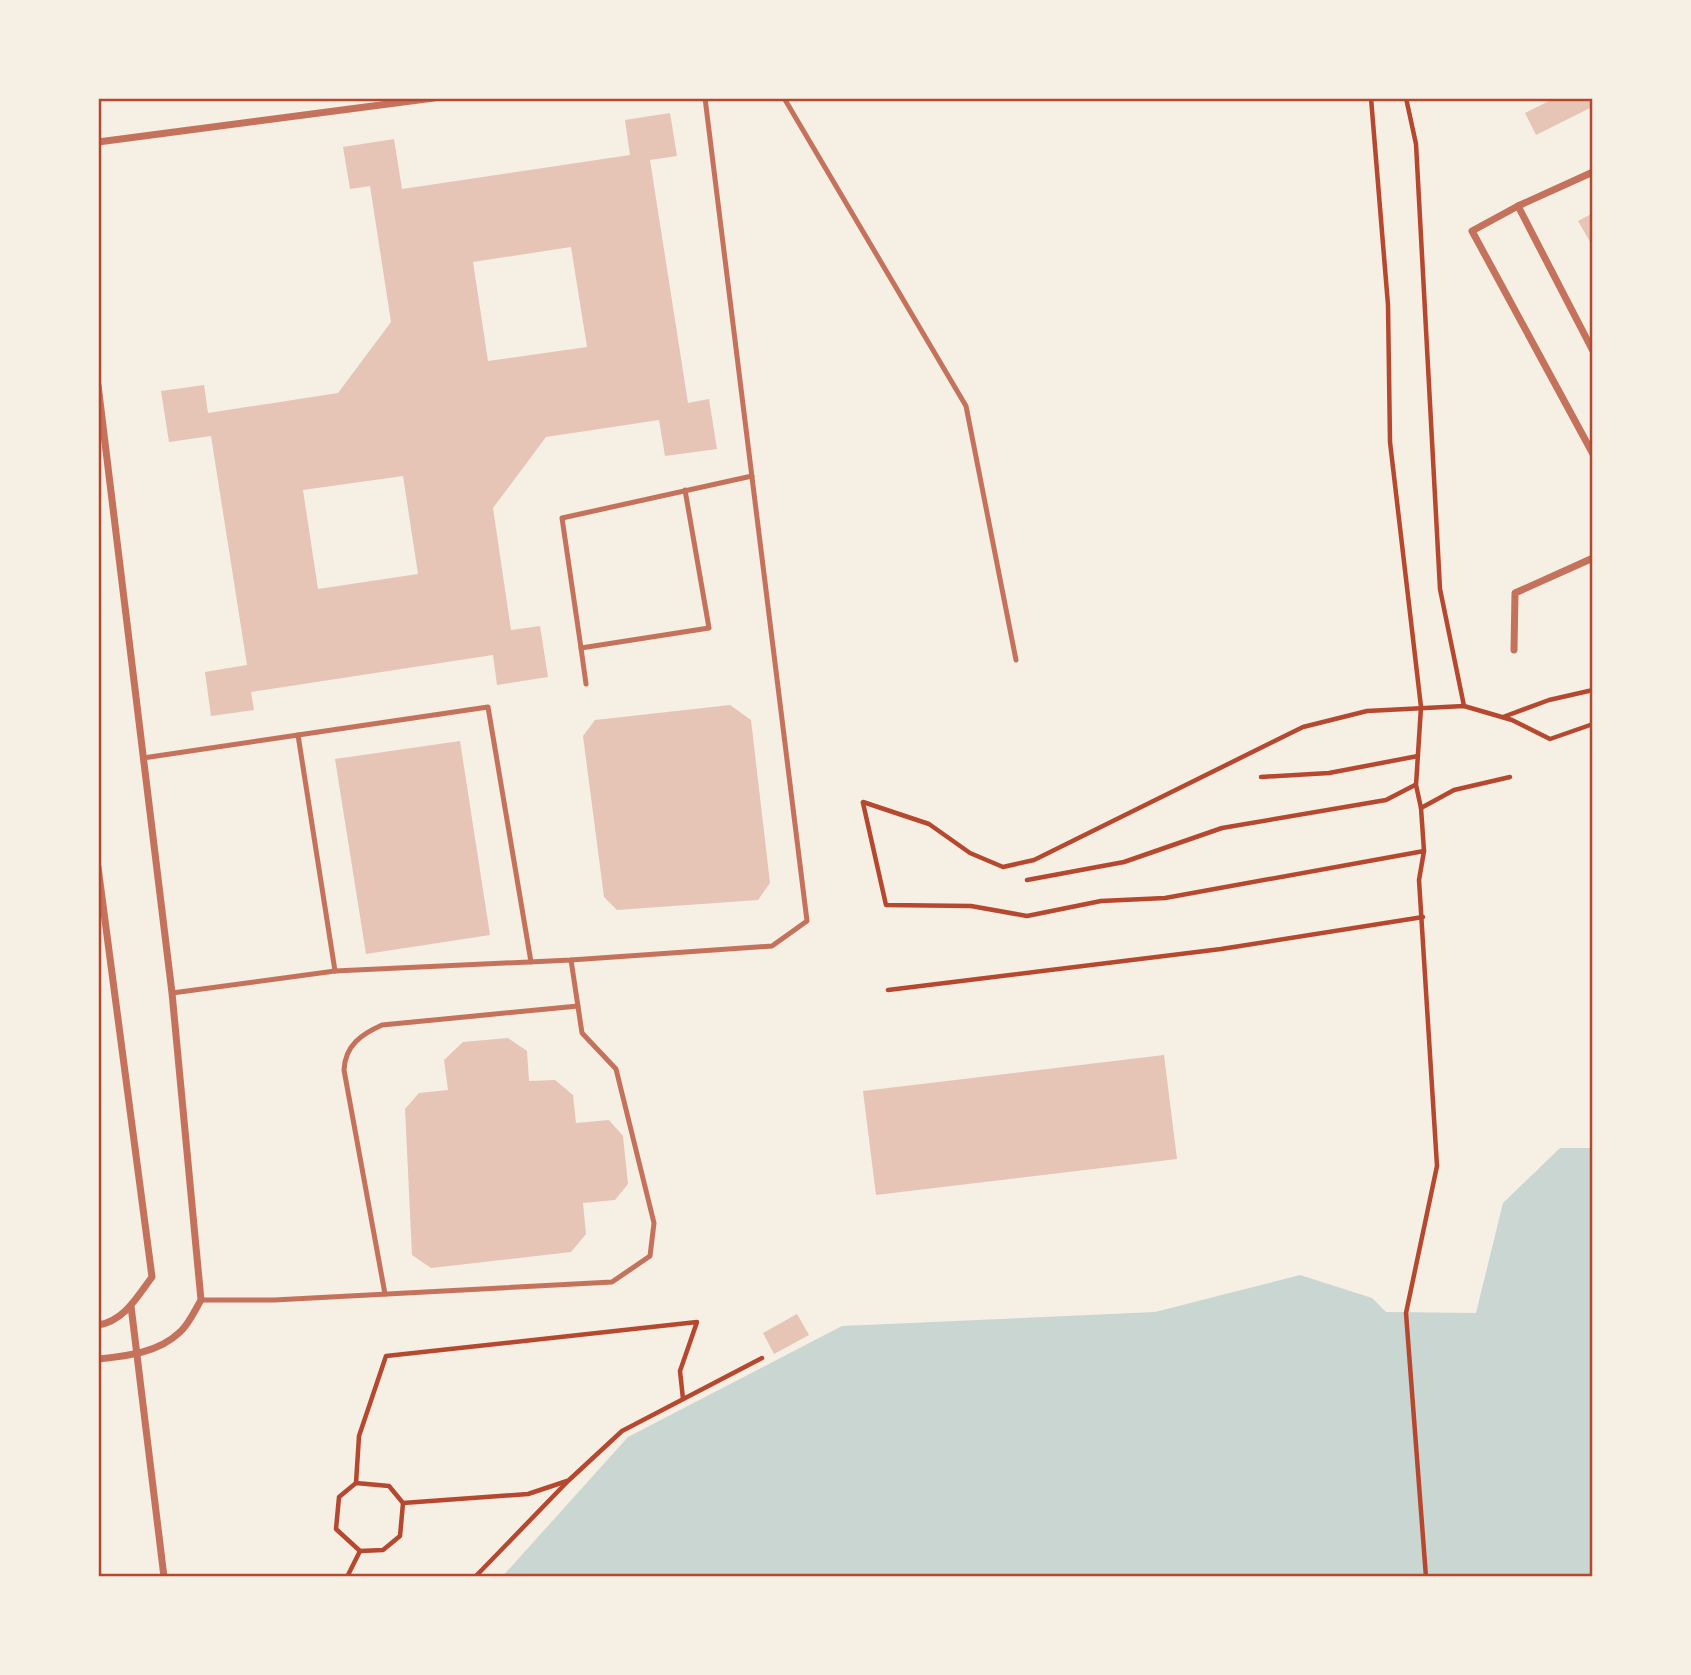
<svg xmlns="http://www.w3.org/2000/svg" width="1691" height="1675" font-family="'Source Serif 4',serif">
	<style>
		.water { fill: #c9d6d2 }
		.building { fill: #e6c5b7; fill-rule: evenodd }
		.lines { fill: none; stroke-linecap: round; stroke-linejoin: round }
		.path { stroke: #b5482f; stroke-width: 4.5 }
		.service { stroke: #c5725c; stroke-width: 5 }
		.minor { stroke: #c5725c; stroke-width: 7 }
		.neatline { fill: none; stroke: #b5482f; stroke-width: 2.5 }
	</style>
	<rect width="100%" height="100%" fill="#f6efe4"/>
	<path class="water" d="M 1560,1148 L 1593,1148 L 1593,1577 L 502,1577 L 628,1437 L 842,1326 L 1155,1312 L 1300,1275 L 1372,1298 L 1386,1312 L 1476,1313 L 1503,1203 Z"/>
	<g class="building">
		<path d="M 1555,98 L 1588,98 L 1592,107 L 1536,135 L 1525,113 Z"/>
		<path d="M 670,113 L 677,156 L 650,160 L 688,403 L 709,399 L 717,449 L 665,456 L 659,420 L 546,437 L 493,508 L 511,630 L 540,626 L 548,677 L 497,685 L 493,655 L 251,692 L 254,710 L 211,716 L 205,672 L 247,665 L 211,436 L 169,442 L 161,391 L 204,385 L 208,413 L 338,393 L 391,322 L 370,186 L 350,189 L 343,147 L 394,139 L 402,189 L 630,155 L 625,120 ZM 571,247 L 587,347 L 488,361 L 473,262 ZM 403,476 L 418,574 L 318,589 L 303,490 Z"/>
		<path d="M 1593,213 L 1593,247 L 1578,221 Z"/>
		<path d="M 730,705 L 751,720 L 770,883 L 758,900 L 617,910 L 604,897 L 583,736 L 595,720 Z"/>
		<path d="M 460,741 L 490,935 L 366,954 L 335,759 Z"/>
		<path d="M 508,1038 L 527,1051 L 529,1081 L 555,1080 L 573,1095 L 576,1123 L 609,1120 L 623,1136 L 628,1184 L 615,1200 L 583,1203 L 586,1234 L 571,1252 L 431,1268 L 412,1255 L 405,1109 L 419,1093 L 448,1090 L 444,1060 L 463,1042 Z"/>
		<path d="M 1164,1055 L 1177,1159 L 876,1195 L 863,1091 Z"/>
		<path d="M 797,1314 L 809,1335 L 774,1354 L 763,1333 Z"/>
	</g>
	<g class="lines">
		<g class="path">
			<path d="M 1371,98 L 1388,305 L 1390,442 L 1421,707 L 1416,785 L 1421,808 L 1424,851 L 1419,880 L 1437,1166 L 1406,1313 L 1426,1577"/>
			<path d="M 1406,98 L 1416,144 L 1440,589 L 1464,706"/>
			<path d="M 1503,717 L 1549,700 L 1593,690"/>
			<path d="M 1261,777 L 1329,773 L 1418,756"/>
			<path d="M 863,802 L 929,824 L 970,853 L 1003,867 L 1034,860 L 1303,727 L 1367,711 L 1464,706 L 1512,720 L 1550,739 L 1593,724"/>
			<path d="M 863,803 L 886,905 L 971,906 L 1027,916 L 1101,901 L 1165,898 L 1424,851"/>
			<path d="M 1421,808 L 1454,790 L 1510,777"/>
			<path d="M 1027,880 L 1124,862 L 1222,828 L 1386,800 L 1415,785"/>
			<path d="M 888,990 L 1221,949 L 1423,917"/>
			<path d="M 356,1483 L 359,1436 L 386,1356 L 697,1322 L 680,1371 L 683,1399"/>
			<path d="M 356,1483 L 389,1486 L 403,1503 L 400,1536 L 383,1550 L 360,1551 L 336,1529 L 339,1497 Z"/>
			<path d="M 403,1503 L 528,1494 L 567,1481"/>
			<path d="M 347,1577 L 360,1551"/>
			<path d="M 475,1577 L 568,1481 L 622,1431 L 762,1358"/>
		</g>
		<g class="service">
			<path d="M 784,98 L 966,406 L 1016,660"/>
			<path d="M 685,490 L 709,628 L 581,648 L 562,518 L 752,476"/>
			<path d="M 581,648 L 586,684"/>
			<path d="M 143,758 L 298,735"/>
			<path d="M 335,971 L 298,735 L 488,707 L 531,962"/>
			<path d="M 172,993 L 335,971 L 571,960 L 772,946 L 807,921 L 705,98"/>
			<path d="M 385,1294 L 344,1070 C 345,1045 362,1034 382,1025 L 578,1006"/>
			<path d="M 201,1300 L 274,1300 L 612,1282 L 650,1256 L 654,1223 L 616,1069 L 582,1033 L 571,960"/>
		</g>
		<g class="minor">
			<path d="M 98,142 L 434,98"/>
			<path d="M 1593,172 L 1518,206 L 1472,231 L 1593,454"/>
			<path d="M 1518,206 L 1593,351"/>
			<path d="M 98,385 L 172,993 L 201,1300 C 195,1310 189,1324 180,1332 C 158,1353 127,1356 98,1359"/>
			<path d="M 1514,650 L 1515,593 L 1593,558"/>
			<path d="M 98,867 L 152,1277 C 137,1297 124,1321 98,1325"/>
			<path d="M 131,1306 L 164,1577"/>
		</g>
	</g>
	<rect width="1691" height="1675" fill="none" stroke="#f6efe4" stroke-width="200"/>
	<rect x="100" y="100" width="1491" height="1475" class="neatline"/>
</svg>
